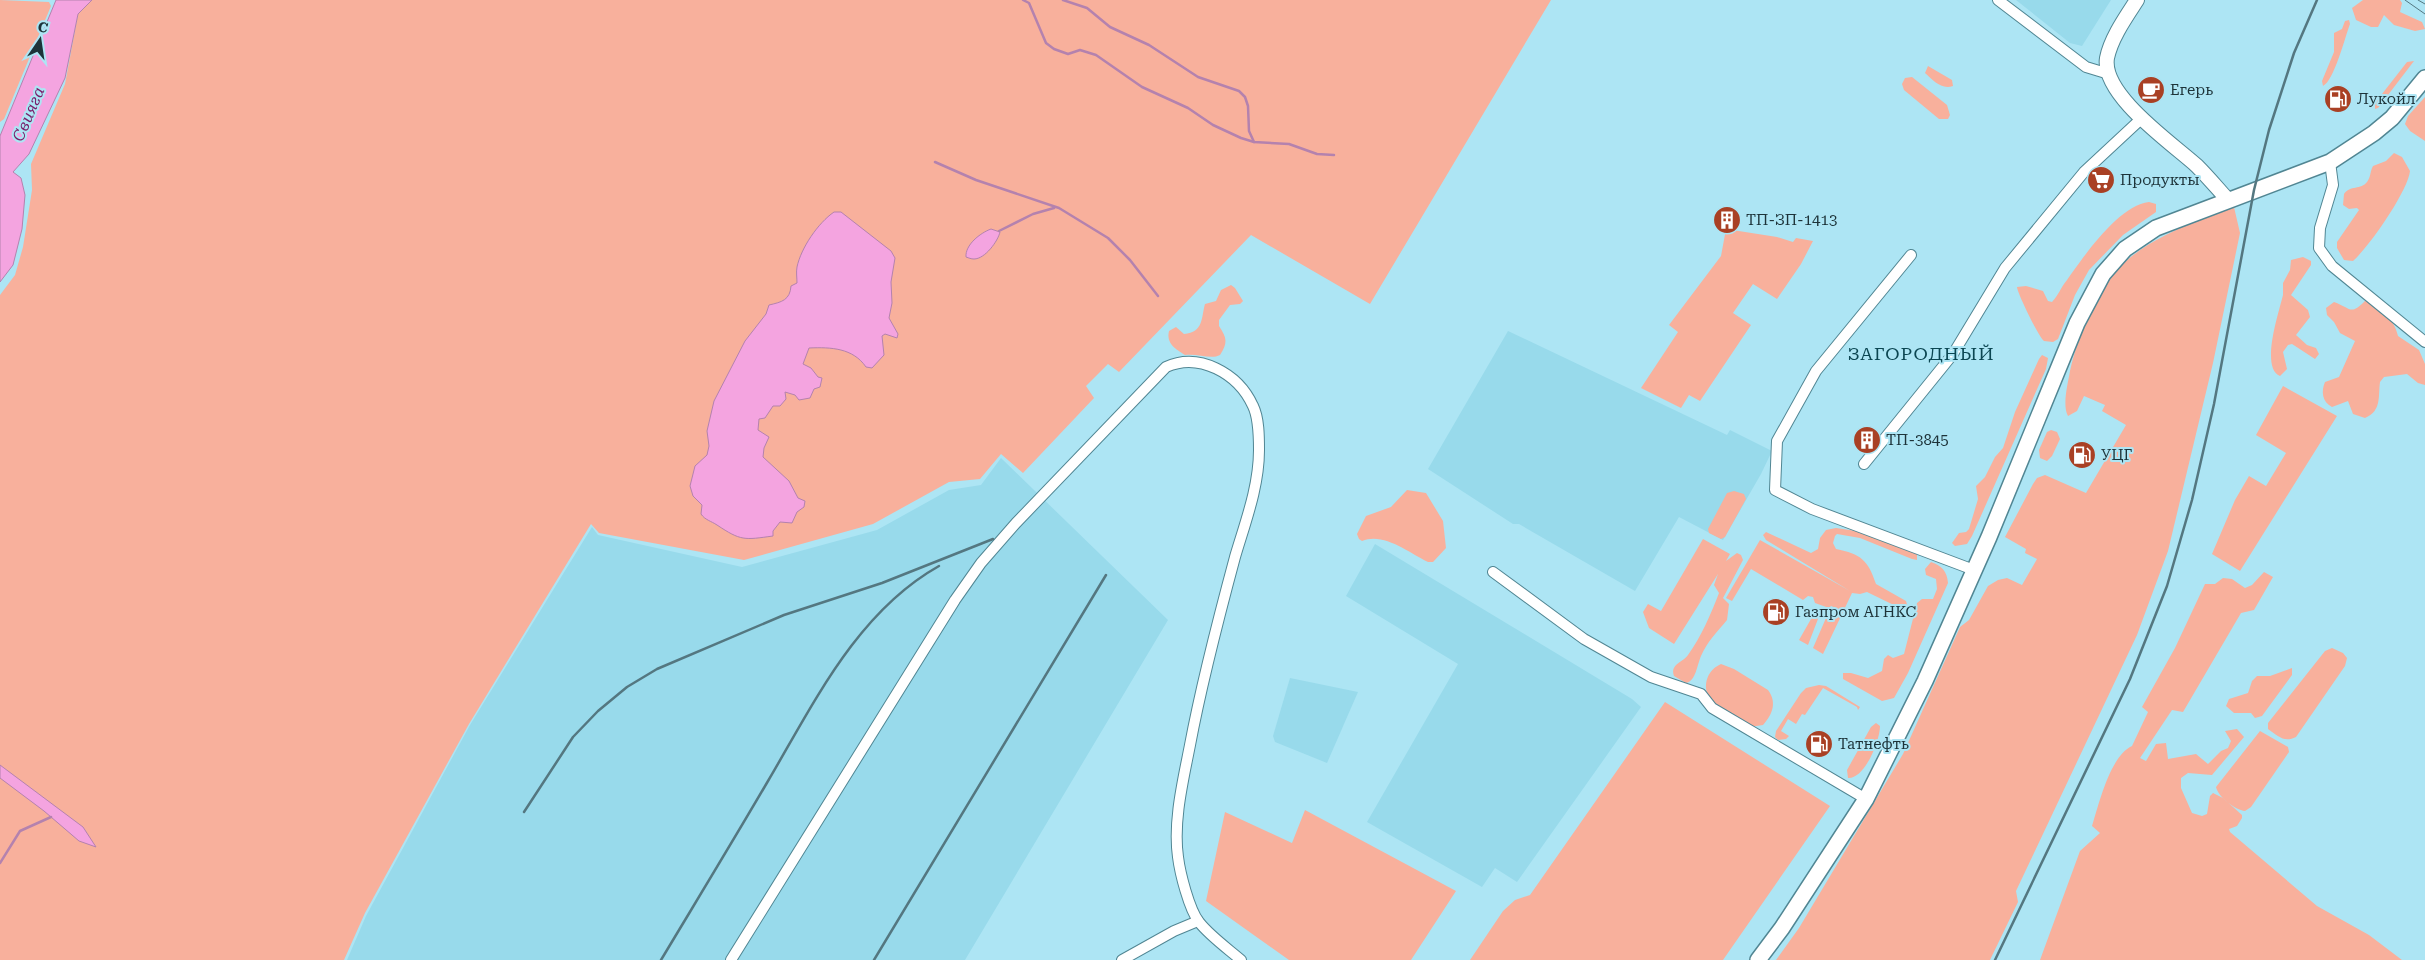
<svg xmlns="http://www.w3.org/2000/svg" width="2425" height="960" font-family="'Roboto Serif',serif">
	<style>
		.built { fill: #98daeb }
		.green { fill: #f8b09c }
		.water { fill: #f4a4e0; stroke: #b482ae }
		.lines { fill: none; stroke-linecap: round; stroke-linejoin: round }
		.stream { stroke: #b482ae; stroke-width: 2.5 }
		.street-casing { stroke: #518693; stroke-width: 12 }
		.secondary-casing { stroke: #518693; stroke-width: 16 }
		.primary-casing { stroke: #518693; stroke-width: 18 }
		.street { stroke: #fff; stroke-width: 10 }
		.secondary { stroke: #fff; stroke-width: 14 }
		.primary { stroke: #fff; stroke-width: 15 }
		.tram { stroke: #547780; stroke-width: 1 }
		.rail { stroke: #547780; stroke-width: 2.5 }
		.labels { text-anchor: middle; stroke-width: 4; stroke-linejoin: round; paint-order: stroke }
		.poi-label { font-size: 15px; fill: #1d3339; stroke: #ade5f4; text-anchor: start }
		.water-label { font-size: 16px; font-style: italic; fill: #791d69; stroke: #ade5f4 }
		.quarter-label { font-size: 18px; letter-spacing: 1px; fill: #0b4652; stroke: #ade5f4 }
	</style>
	<rect width="100%" height="100%" fill="#ade5f4"/>
	<g class="built">
		<path d="M 2016,0 L 2111,0 L 2082,46 L 2070,43 Z"/>
		<path d="M 1508,331 L 1727,435 L 1730,430 L 1772,451 L 1761,474 L 1723,540 L 1679,517 L 1635,591 L 1519,524 L 1513,524 L 1428,469 Z"/>
		<path d="M 1001,458 L 1168,620 L 965,960 L 347,960 L 366,916 L 470,725 L 592,527 L 598,535 L 742,567 L 877,530 L 949,490 L 981,485 Z"/>
		<path d="M 1375,544 L 1632,699 L 1641,707 L 1517,882 L 1495,868 L 1482,887 L 1367,822 L 1458,664 L 1346,596 Z"/>
		<path d="M 1290,678 L 1358,692 L 1327,763 L 1275,742 L 1273,736 Z"/>
	</g>
	<g class="green">
		<path d="M 0,0 L 49,2 L 51,6 L 4,119 L 0,122 Z"/>
		<path d="M 92,0 L 1551,0 L 1370,304 L 1251,235 L 1119,372 L 1108,364 L 1086,386 L 1094,398 L 1023,473 L 1001,454 L 980,479 L 949,482 L 873,524 L 744,560 L 599,533 L 591,524 L 469,724 L 365,913 L 344,960 L 0,960 L 0,295 L 15,275 L 23,247 L 32,190 L 31,164 L 65,84 L 78,14 Z"/>
		<path d="M 2363,0 L 2400,0 L 2402,3 L 2400,12 L 2422,22 L 2425,29 L 2415,31 L 2394,25 L 2384,15 L 2378,27 L 2371,27 L 2356,20 L 2352,8 Z"/>
		<path d="M 2349,20 L 2350,24 C 2345,37 2334,81 2323,86 L 2322,81 L 2334,52 L 2334,33 L 2342,29 L 2345,21 Z"/>
		<path d="M 2414,61 L 2378,108 L 2375,109 L 2375,103 L 2407,62 Z"/>
		<path d="M 1928,66 L 1952,80 L 1953,86 C 1941,90 1933,80 1925,73 Z"/>
		<path d="M 1912,77 L 1947,105 L 1950,115 L 1948,119 L 1939,119 L 1904,90 L 1902,84 L 1905,78 Z"/>
		<path d="M 2425,97 L 2425,141 L 2410,131 L 2405,124 L 2408,116 Z"/>
		<path d="M 2394,153 L 2402,157 L 2410,171 C 2408,191 2369,247 2353,261 L 2344,260 L 2337,248 L 2337,242 L 2359,210 L 2357,208 L 2349,209 L 2343,205 L 2344,194 C 2350,185 2361,190 2367,182 C 2371,177 2370,171 2373,166 L 2386,161 Z"/>
		<path d="M 2149,202 L 2156,204 L 2156,212 L 2123,235 L 2089,270 L 2075,295 L 2058,339 L 2053,342 L 2044,341 C 2038,336 2017,292 2017,287 L 2026,286 L 2043,291 L 2048,301 L 2052,302 C 2058,296 2061,287 2067,280 C 2084,256 2119,205 2149,202 Z"/>
		<path d="M 2234,207 L 2240,233 L 2213,363 L 2168,551 L 2137,635 L 2016,891 L 2018,902 L 1990,960 L 1776,960 L 1799,928 L 1903,754 L 1960,627 L 1969,620 L 1988,586 L 1998,580 L 2007,578 L 2022,585 L 2037,559 L 2025,553 L 2026,549 L 2005,537 L 2033,484 L 2037,478 L 2045,475 L 2086,493 L 2126,425 L 2102,411 L 2105,405 L 2084,396 L 2077,411 L 2068,416 C 2062,405 2068,383 2070,371 C 2079,331 2099,282 2132,256 C 2152,240 2179,228 2202,219 C 2214,215 2222,208 2234,207 Z"/>
		<path d="M 1726,229 L 1777,237 L 1793,242 L 1796,238 L 1813,241 L 1801,264 L 1777,299 L 1753,284 L 1733,313 L 1751,325 L 1700,401 L 1689,395 L 1681,408 L 1641,388 L 1678,332 L 1669,325 L 1721,256 Z"/>
		<path d="M 2303,257 L 2311,261 L 2311,265 L 2291,295 L 2308,310 L 2310,317 L 2296,335 L 2307,345 L 2316,348 L 2319,354 L 2315,359 L 2292,344 L 2288,345 L 2283,352 L 2287,369 L 2280,376 C 2260,368 2279,312 2283,295 L 2283,283 L 2290,270 L 2291,260 Z"/>
		<path d="M 1231,285 L 1235,288 L 1243,301 L 1240,304 L 1230,305 L 1219,320 L 1219,326 C 1227,338 1228,343 1220,355 C 1211,360 1197,353 1185,355 C 1176,349 1166,344 1169,331 L 1176,327 L 1184,334 C 1204,332 1201,318 1205,304 L 1216,301 L 1221,290 Z"/>
		<path d="M 2365,301 L 2368,301 C 2382,312 2394,318 2398,336 L 2419,350 L 2425,364 L 2425,385 L 2418,383 L 2407,374 L 2384,377 L 2380,382 C 2378,396 2382,411 2365,418 L 2353,414 L 2348,401 L 2332,407 C 2322,402 2321,391 2325,382 L 2339,377 L 2355,341 L 2340,333 L 2334,322 L 2327,315 L 2326,308 L 2334,302 C 2351,308 2350,316 2365,301 Z"/>
		<path d="M 2042,355 L 2048,358 L 2046,369 L 1972,536 L 1967,544 L 1955,546 L 1952,543 L 1959,533 L 1966,532 L 1969,529 L 1978,499 L 1976,486 L 1985,477 L 1995,457 L 2003,448 L 2015,412 L 2039,359 Z"/>
		<path d="M 2283,386 L 2337,416 L 2240,571 L 2212,554 L 2235,500 L 2249,476 L 2266,486 L 2286,453 L 2256,435 Z"/>
		<path d="M 2051,430 L 2057,432 L 2060,439 L 2052,456 L 2047,461 L 2040,458 L 2039,450 L 2047,432 Z"/>
		<path d="M 1407,490 L 1426,493 L 1443,521 L 1446,548 L 1433,562 L 1428,562 C 1409,553 1384,532 1362,541 L 1359,539 L 1357,534 L 1366,516 L 1391,507 Z"/>
		<path d="M 1734,491 L 1744,494 L 1746,499 L 1725,537 L 1721,539 L 1709,533 L 1708,529 L 1727,493 Z"/>
		<path d="M 1836,528 L 1863,532 L 1917,554 L 1917,560 L 1912,559 L 1860,538 L 1837,534 L 1835,536 L 1833,543 L 1836,549 C 1861,554 1868,560 1876,584 L 1906,601 L 1908,608 L 1904,610 L 1867,592 L 1860,594 L 1852,593 L 1823,654 L 1813,648 L 1826,618 L 1833,616 L 1836,608 L 1831,606 L 1829,608 L 1815,603 L 1813,597 L 1808,596 L 1803,600 L 1751,569 L 1732,601 L 1726,598 L 1760,540 L 1850,591 L 1766,540 L 1763,535 L 1766,532 L 1811,553 L 1818,549 L 1820,538 L 1826,530 Z"/>
		<path d="M 1703,539 L 1730,554 L 1726,561 L 1737,553 L 1741,555 L 1743,560 L 1723,598 L 1729,604 L 1727,620 C 1717,632 1707,642 1701,656 C 1697,665 1696,681 1686,683 L 1674,676 C 1670,664 1682,663 1688,655 C 1701,637 1711,614 1719,593 L 1714,585 L 1718,574 L 1674,644 L 1649,628 L 1643,612 L 1648,604 L 1661,611 Z"/>
		<path d="M 1931,562 C 1942,566 1947,571 1948,583 L 1908,673 L 1894,698 L 1882,701 L 1843,679 L 1843,673 L 1851,673 L 1868,678 L 1882,671 L 1884,659 L 1888,655 L 1893,658 L 1904,654 L 1917,603 L 1922,599 L 1933,599 L 1937,589 L 1936,579 L 1926,575 L 1925,569 Z"/>
		<path d="M 2264,572 L 2273,577 L 2254,610 L 2241,613 L 2183,712 L 2172,710 L 2140,758 L 2146,761 L 2156,744 L 2166,743 L 2168,759 L 2196,754 L 2208,764 L 2221,751 L 2228,748 L 2231,741 L 2225,731 L 2237,729 L 2244,737 L 2212,775 L 2188,773 L 2181,778 L 2181,788 L 2192,813 L 2202,816 L 2207,814 L 2210,796 L 2213,793 L 2223,798 L 2242,815 L 2242,818 L 2237,826 L 2229,829 L 2230,832 L 2317,906 L 2369,935 L 2402,960 L 2040,960 L 2080,851 L 2100,833 L 2092,826 C 2099,804 2110,756 2132,746 L 2148,712 L 2142,707 L 2175,648 L 2205,584 L 2215,584 L 2223,578 L 2232,579 L 2245,588 L 2252,585 Z"/>
		<path d="M 1812,612 L 1818,619 L 1808,645 L 1799,640 L 1811,619 L 1809,617 Z"/>
		<path d="M 2332,648 L 2343,653 L 2347,658 L 2345,666 L 2296,737 C 2284,743 2278,736 2268,729 L 2268,723 L 2325,651 Z"/>
		<path d="M 1721,664 L 1734,669 L 1768,690 C 1777,702 1773,714 1763,725 L 1750,727 C 1739,721 1726,715 1716,706 C 1701,694 1703,672 1721,664 Z"/>
		<path d="M 2292,668 L 2292,675 L 2262,716 L 2255,718 L 2251,713 L 2234,713 L 2226,706 L 2229,699 L 2248,693 L 2252,681 L 2257,676 L 2270,676 Z"/>
		<path d="M 1819,685 L 1826,686 L 1860,707 L 1858,710 L 1857,707 L 1823,688 L 1805,715 L 1802,714 L 1796,724 L 1788,719 L 1781,731 L 1789,736 L 1786,739 L 1778,740 L 1775,737 L 1776,731 L 1801,693 L 1806,688 Z"/>
		<path d="M 1665,702 L 1830,806 L 1723,960 L 1470,960 L 1503,911 L 1515,900 L 1530,895 Z"/>
		<path d="M 1876,723 L 1880,726 C 1880,740 1865,779 1848,778 L 1847,770 L 1871,727 Z"/>
		<path d="M 2260,731 L 2288,747 L 2289,752 L 2251,807 L 2245,811 C 2235,810 2218,797 2216,787 Z"/>
		<path d="M 1305,810 L 1456,891 L 1411,960 L 1289,960 L 1206,901 L 1225,812 L 1292,843 Z"/>
	</g>
	<g class="water">
		<path d="M 56,0 L 92,0 L 78,14 L 65,78 L 29,154 L 13,172 L 21,178 L 25,195 L 22,229 L 13,265 L 0,282 L 0,136 Z"/>
		<path d="M 834,212 L 841,212 L 891,251 L 895,258 L 891,282 L 892,303 L 889,318 L 898,334 L 897,338 L 885,334 L 882,336 L 884,355 L 872,368 L 866,367 C 853,348 831,347 809,348 L 803,364 L 811,368 L 818,377 L 822,378 L 820,387 L 814,389 L 810,398 L 799,400 L 795,395 L 785,392 L 786,399 L 780,406 L 773,406 L 765,418 L 759,419 L 758,430 L 769,437 L 764,448 L 763,457 L 789,481 L 798,498 L 805,501 L 804,507 L 797,512 L 792,523 L 780,522 L 773,531 L 773,536 C 744,540 741,541 717,525 C 711,521 705,520 701,514 L 702,505 L 693,496 L 690,486 L 695,466 L 707,455 L 709,446 L 707,431 L 714,401 L 745,341 L 766,314 L 769,305 C 782,302 790,300 791,286 L 797,283 C 797,278 796,272 797,267 C 801,248 818,223 834,212 Z"/>
		<path d="M 991,229 L 1000,232 C 998,241 985,259 974,259 C 971,259 969,258 966,257 C 965,245 980,233 991,229 Z"/>
		<path d="M 0,765 L 83,827 L 96,847 L 79,841 L 44,811 L 0,778 Z"/>
	</g>
	<g class="lines">
		<g class="stream">
			<path d="M 1023,0 L 1029,3 L 1046,43 L 1054,49 L 1068,54 L 1080,50 L 1096,55 L 1142,87 L 1188,108 L 1213,125 L 1241,138 L 1254,142 L 1289,144 L 1317,154 L 1334,155"/>
			<path d="M 1063,0 L 1087,8 L 1110,27 L 1149,45 L 1198,77 L 1239,91 L 1245,97 L 1248,106 L 1249,131 L 1254,142"/>
			<path d="M 935,162 L 976,180 L 1059,208 L 1108,238 L 1130,260 L 1158,296"/>
			<path d="M 999,231 L 1033,214 L 1054,208"/>
			<path d="M 0,863 L 20,831 L 51,817"/>
		</g>
		<g class="street-casing">
			<g id="street">
				<path d="M 1998,0 L 2086,67 L 2109,74"/>
				<path d="M 2330,162 L 2333,185 L 2320,228 L 2319,248 L 2332,266 L 2425,342"/>
				<path d="M 1911,255 L 1816,371 L 1777,441 L 1775,490 L 1812,509 L 1974,570"/>
				<path d="M 1864,464 L 1953,354 L 2005,268 L 2084,172 L 2141,119"/>
				<path d="M 1493,572 L 1584,639 L 1651,677 L 1701,694 L 1712,708 L 1866,799"/>
				<path d="M 731,960 L 955,600 L 981,563 L 1016,523 L 1166,367 C 1199,352 1238,373 1253,406 C 1259,418 1259,437 1259,450 C 1259,487 1245,523 1235,557 C 1218,620 1202,681 1190,745 C 1183,781 1173,821 1178,857 C 1180,873 1189,909 1199,922 C 1210,936 1227,948 1241,960"/>
				<path d="M 1122,960 L 1174,931 L 1198,921"/>
			</g>
		</g>
		<g class="secondary-casing">
			<path id="secondary" d="M 2137,0 C 2126,17 2111,38 2107,58 C 2101,95 2173,144 2197,166 C 2208,177 2218,189 2228,200"/>
		</g>
		<g class="primary-casing">
			<path id="primary" d="M 1758,960 L 1782,928 L 1866,799 L 1925,681 L 1989,537 L 2077,323 L 2103,274 L 2125,249 L 2156,228 L 2330,162 L 2374,133 L 2392,118 L 2425,78"/>
		</g>
		<use href="#street" class="street"/>
		<use href="#secondary" class="secondary"/>
		<use href="#primary" class="primary"/>
		<g class="tram">
			<path d="M 2405,0 L 2425,14"/>
			<path d="M 2418,0 L 2425,4"/>
		</g>
		<g class="rail">
			<path d="M 524,812 L 573,737 L 598,711 L 627,687 L 657,669 L 784,615 L 882,583 L 993,539"/>
			<path d="M 661,960 C 697,900 733,841 768,781 C 814,703 857,612 939,566"/>
			<path d="M 874,960 L 1106,575"/>
			<path d="M 1995,960 L 2130,679 L 2167,586 L 2192,500 L 2214,404 L 2254,190 L 2269,130 L 2294,53 L 2317,0"/>
		</g>
	</g>
	<defs>
		<g id="cafe-disc" transform="scale(1.4375)"><circle r="9.5" fill="#a94024" stroke="#ade5f4"/><path d="M-5.5-4.5H6V0H3Q3 3.5 0 3.5H-2.5Q-5.5 3.5-5.5 0ZM3-3.2v2h1.7v-2ZM-6 4.5H4V6H-6Z" fill="#fff"/></g>
		<g id="fuel-disc" transform="scale(1.4375)"><circle r="9.5" fill="#a94024" stroke="#ade5f4"/><path d="M-5.5-6h7V0h2V4h1.3V-2.5L3-4.5l.8-.8L6-3V5H2.5V1h-1V6h-7ZM-4.2-4.7v3.2H.2V-4.7Z" fill="#fff"/></g>
		<g id="supermarket-disc" transform="scale(1.4375)"><circle r="9.5" fill="#a94024" stroke="#ade5f4"/><path d="M-6-5.5h2.5l.6 2H6L4.5 2H-2.5L-4.4-4H-6ZM-1.5 3.2a1.3 1.3 0 1 0 .1 0ZM3 3.2a1.3 1.3 0 1 0 .1 0Z" fill="#fff"/></g>
		<g id="building-disc" transform="scale(1.4375)"><circle r="9.5" fill="#a94024" stroke="#ade5f4"/><path d="M-4-6H4V6H1V3H-1V6H-4ZM-2.5-4.3h1.7v1.8h-1.7ZM.8-4.3h1.7v1.8H.8ZM-2.5-1h1.7V.8h-1.7ZM.8-1h1.7V.8H.8Z" fill="#fff"/></g>
	</defs>
	<g fill-rule="evenodd">
		<use href="#cafe-disc" x="2151" y="90"/>
		<use href="#fuel-disc" x="2338" y="99"/>
		<use href="#supermarket-disc" x="2101" y="180"/>
		<use href="#building-disc" x="1727" y="220"/>
		<use href="#building-disc" x="1867" y="440"/>
		<use href="#fuel-disc" x="2082" y="455"/>
		<use href="#fuel-disc" x="1776" y="612"/>
		<use href="#fuel-disc" x="1819" y="744"/>
	</g>
	<g class="labels">
		<g class="poi-label">
			<text x="2170" y="95">Егерь</text>
			<text x="2357" y="104">Лукойл</text>
			<text x="2120" y="185">Продукты</text>
			<text x="1746" y="225">ТП-ЗП-1413</text>
			<text x="1886" y="445">ТП-3845</text>
			<text x="2101" y="460">УЦГ</text>
			<text x="1795" y="617">Газпром АГНКС</text>
			<text x="1838" y="749">Татнефть</text>
		</g>
		<g class="water-label">
			<text transform="translate(28 114) rotate(-67)" y="6">Свияга</text>
		</g>
		<g class="quarter-label">
			<text x="1921" y="360">ЗАГОРОДНЫЙ</text>
		</g>
	</g>
	<g transform="translate(40 40) rotate(13)" stroke="#ade5f4" stroke-width="4" paint-order="stroke">
	<path d="M0-4L9 19L0 12L-9 19Z" fill="#1d3339"/>
	<text y="-8" font-size="14" font-weight="bold" text-anchor="middle" fill="#1d3339">С</text>
	</g>
</svg>
